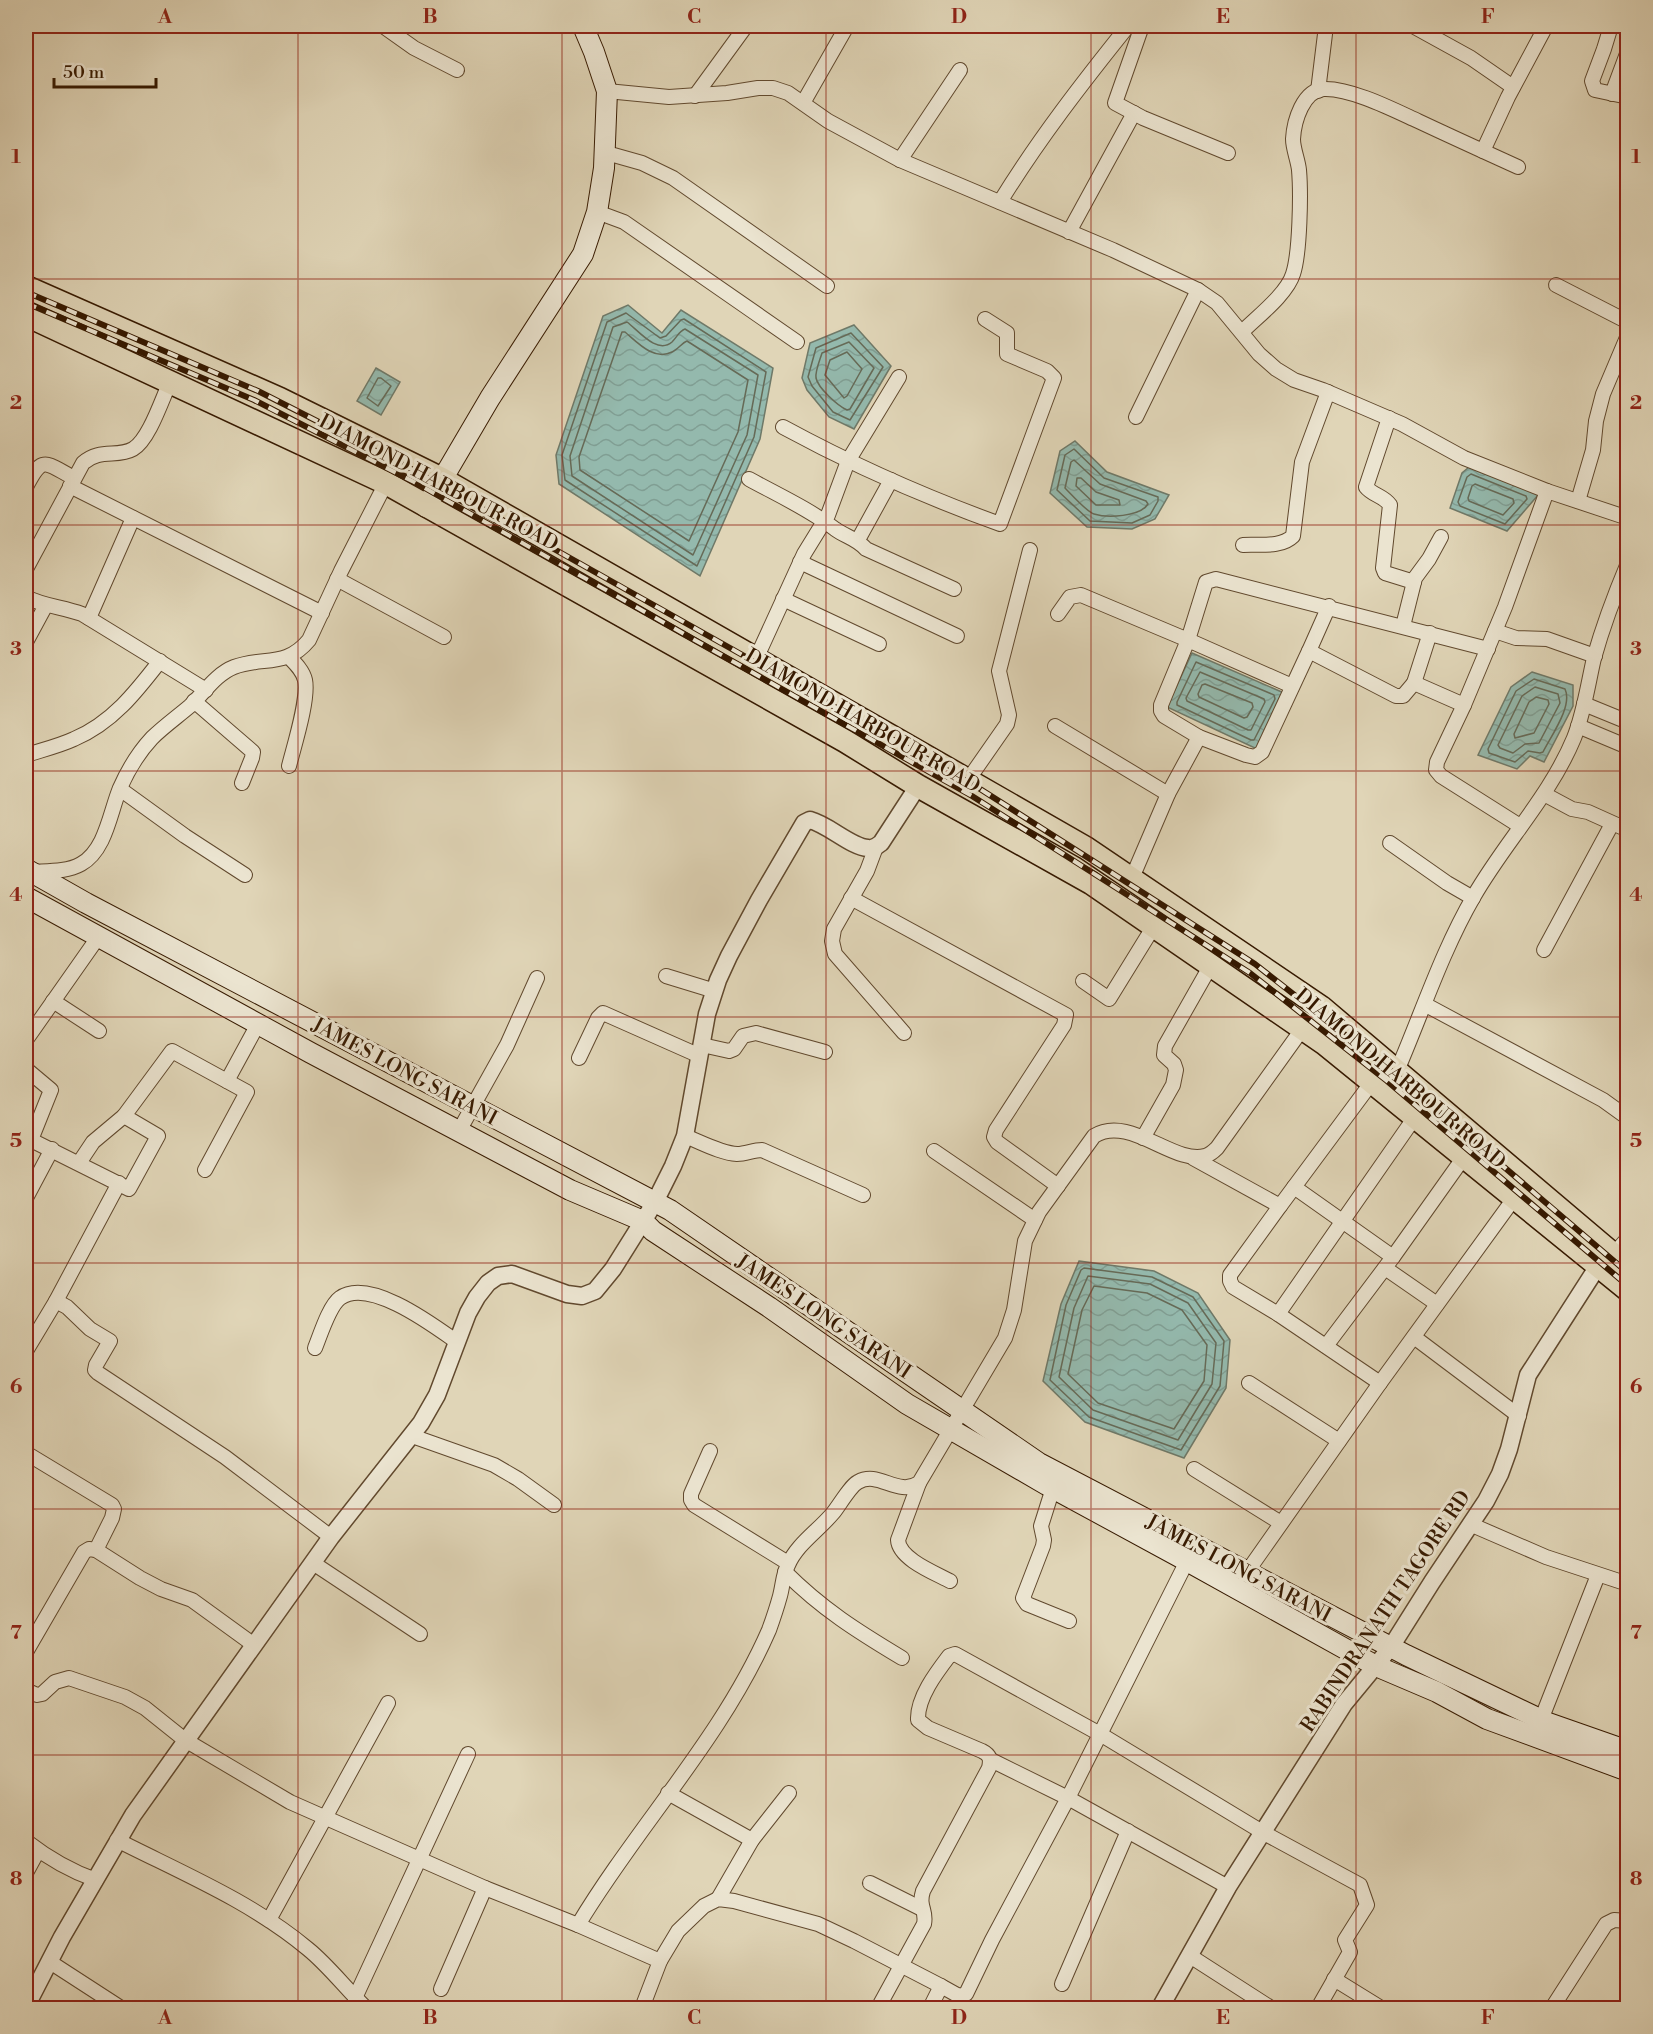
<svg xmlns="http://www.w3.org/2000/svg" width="1653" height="2034" font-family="'Libre Bodoni',serif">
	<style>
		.water { fill: url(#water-waves); stroke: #6f7968; stroke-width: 1.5 }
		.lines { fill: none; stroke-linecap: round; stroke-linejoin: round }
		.shore { stroke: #666a57; stroke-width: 1.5 }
		.minor-casing { stroke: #61492e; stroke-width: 16 }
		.tertiary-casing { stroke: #61492e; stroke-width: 19 }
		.secondary-casing { stroke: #371a01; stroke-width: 22 }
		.trunk-casing { stroke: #371a01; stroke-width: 25 }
		.minor { stroke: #ebe4d0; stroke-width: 14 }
		.tertiary { stroke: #ebe4d0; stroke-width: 16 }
		.secondary { stroke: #ebe4d0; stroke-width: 20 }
		.trunk { stroke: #e0d5b7; stroke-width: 22 }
		.rail-casing { stroke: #371a01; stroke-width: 6 }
		.rail { stroke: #ebe4d0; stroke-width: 4; stroke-dasharray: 11; stroke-linecap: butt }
		.grid { fill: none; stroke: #8f2418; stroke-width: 1.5; stroke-opacity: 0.55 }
		.labels { text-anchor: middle; stroke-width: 6; stroke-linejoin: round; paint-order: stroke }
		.street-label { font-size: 20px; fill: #371a01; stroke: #ebe4d0 }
		.neatline { fill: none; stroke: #8f2418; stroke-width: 2 }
		.grid-label { font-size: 20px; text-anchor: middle; font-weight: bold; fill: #8f2418 }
	</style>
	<defs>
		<pattern id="water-waves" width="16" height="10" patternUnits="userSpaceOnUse" patternTransform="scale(1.5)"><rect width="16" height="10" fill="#94b9ad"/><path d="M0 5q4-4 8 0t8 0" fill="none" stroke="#809e93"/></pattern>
	</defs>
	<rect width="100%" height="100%" fill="#e0d5b7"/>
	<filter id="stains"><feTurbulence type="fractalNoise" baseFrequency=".00333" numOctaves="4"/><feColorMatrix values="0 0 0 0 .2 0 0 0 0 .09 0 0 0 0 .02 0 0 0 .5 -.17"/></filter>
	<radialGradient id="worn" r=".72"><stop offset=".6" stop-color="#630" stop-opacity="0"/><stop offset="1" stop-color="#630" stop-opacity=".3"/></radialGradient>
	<g class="water">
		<path d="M 628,305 L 662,333 L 681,310 L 773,368 L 760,439 L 700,576 L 559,484 L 556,455 L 603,316 Z"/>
		<path d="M 854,325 L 891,366 L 854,429 L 829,417 L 807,390 L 802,378 L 810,343 Z"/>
		<path d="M 376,368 L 400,382 L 381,415 L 357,401 Z"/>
		<path d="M 1075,441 L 1107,472 L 1169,495 L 1155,519 L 1132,529 L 1087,527 L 1050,493 L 1060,451 Z"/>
		<path d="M 1469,467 L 1539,494 L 1507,531 L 1450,508 L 1462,473 Z"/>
		<path d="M 1192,653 L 1284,693 L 1257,749 L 1167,707 Z"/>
		<path d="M 1532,672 L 1573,685 L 1573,706 L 1544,762 L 1530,756 L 1517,769 L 1478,755 L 1511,687 Z"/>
		<path d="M 1079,1261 L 1154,1271 L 1198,1293 L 1230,1340 L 1226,1388 L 1184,1458 L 1085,1422 L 1043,1381 L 1061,1304 Z"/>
	</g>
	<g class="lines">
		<g class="shore">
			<path d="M 626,313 L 660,338 L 666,336 L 681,320 L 684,319 L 766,372 L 754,437 L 697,566 L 565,480 L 562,455 L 607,322 Z"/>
			<path d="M 627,322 C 638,330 657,355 672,342 C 677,337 679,331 685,329 L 758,375 L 747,435 L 693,555 L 572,476 L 570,456 L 613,327 Z"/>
			<path d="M 622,332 L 625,332 C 638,343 654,361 672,352 C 678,349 682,343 687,341 L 748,380 L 738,432 L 689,541 L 580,470 L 579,457 Z"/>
			<path d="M 851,333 L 883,367 L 850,420 L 833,412 L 812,386 L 808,377 L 816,348 Z"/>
			<path d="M 849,342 L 874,368 L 850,409 L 847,410 C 838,406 818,388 816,378 C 815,371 820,360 822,353 Z"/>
			<path d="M 847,352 L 862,369 L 847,396 L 844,398 L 825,375 L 830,360 Z"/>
			<path d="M 378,378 L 381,378 L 391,386 L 378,406 L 367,398 Z"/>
			<path d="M 1074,449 L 1104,478 L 1158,497 L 1158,501 L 1150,515 L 1132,523 L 1090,521 L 1057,490 L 1065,455 Z"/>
			<path d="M 1074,460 L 1100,484 L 1146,501 L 1148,504 C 1140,517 1107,518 1094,514 C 1087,512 1071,494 1065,488 L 1071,462 Z"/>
			<path d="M 1471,474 L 1526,496 L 1527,499 L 1505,524 L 1460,506 L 1458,502 L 1467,477 Z"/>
			<path d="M 1077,478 L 1081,478 L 1096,492 L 1119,500 L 1120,505 L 1096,505 L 1076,486 Z"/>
			<path d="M 1475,484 L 1513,499 L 1514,503 L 1503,515 L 1469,501 L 1468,498 L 1472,486 Z"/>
			<path d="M 1196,662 L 1274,695 L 1275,699 L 1254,740 L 1251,740 L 1177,705 L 1177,702 Z"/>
			<path d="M 1200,672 L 1264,699 L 1265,702 L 1251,730 L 1248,730 L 1187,701 L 1186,698 Z"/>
			<path d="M 1534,679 L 1565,689 C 1573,706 1551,736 1543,752 L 1540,753 L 1528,751 L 1515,762 L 1489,753 L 1488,749 L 1516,691 Z"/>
			<path d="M 1205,684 L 1252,703 L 1253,707 L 1247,717 L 1244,718 L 1199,697 L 1198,694 L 1202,685 Z"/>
			<path d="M 1535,687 L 1558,694 L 1560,703 L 1539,743 L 1525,744 L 1513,753 L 1500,748 L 1498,745 L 1522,696 Z"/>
			<path d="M 1536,697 L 1548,700 L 1549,704 L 1534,733 L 1515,738 L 1514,734 L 1529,702 Z"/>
			<path d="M 1084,1268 L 1152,1277 L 1193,1297 L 1224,1341 L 1220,1386 L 1181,1450 L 1089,1417 L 1050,1380 L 1066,1305 L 1081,1270 Z"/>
			<path d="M 1088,1276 L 1150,1284 L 1188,1303 L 1216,1343 L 1212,1384 L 1178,1440 L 1093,1410 L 1059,1377 L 1074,1308 Z"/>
			<path d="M 1094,1286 L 1147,1293 L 1182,1310 L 1207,1345 L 1204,1381 L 1174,1429 L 1098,1403 L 1068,1374 L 1082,1310 Z"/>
		</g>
		<g class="minor-casing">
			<g id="minor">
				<path d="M 383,26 L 414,48 L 457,70"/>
				<path d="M 1142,26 L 1115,103 L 1143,118 L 1228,153"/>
				<path d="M 1413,26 L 1471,58 L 1513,87"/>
				<path d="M 1611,26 L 1604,49 L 1592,81 L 1595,90 L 1628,97"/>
				<path d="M 607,91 L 669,97 L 727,93 L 758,88 L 773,88 L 788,93 L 828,121 L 900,160 L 1113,250 L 1198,290 L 1217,303 L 1259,354 L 1276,369 L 1294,380 L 1323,390 L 1402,424 L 1464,458 L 1547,491"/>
				<path d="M 1318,91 L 1326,26"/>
				<path d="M 1612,94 L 1628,51"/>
				<path d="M 695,96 L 746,26"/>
				<path d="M 803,103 L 847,26"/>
				<path d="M 1483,151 L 1508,97 L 1546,26"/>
				<path d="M 603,152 L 642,163 L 673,178 L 827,286"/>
				<path d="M 900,160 L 960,70"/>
				<path d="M 1000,202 C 1038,140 1083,82 1128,26"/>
				<path d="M 597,212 L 624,222 L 797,342"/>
				<path d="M 1069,232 L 1134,113"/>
				<path d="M 1556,285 L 1628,322"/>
				<path d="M 1242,332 C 1257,317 1287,294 1293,274 C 1300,253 1301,193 1299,170 C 1298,160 1293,149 1293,139 C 1294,121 1303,90 1324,89 C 1351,88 1394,110 1418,121 C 1452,137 1485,152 1518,167"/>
				<path d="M 1136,417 L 1198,290"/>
				<path d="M 1389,418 L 1366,487 C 1372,495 1384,496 1390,505 L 1383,568 L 1385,573 L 1414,582"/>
				<path d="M 783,427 C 853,465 925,497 1000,524 L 1054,378 L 1047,371 L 1007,354 L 1007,333 L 985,319"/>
				<path d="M 749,479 C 778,495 809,509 835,529 C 846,537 856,538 866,549 L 954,589"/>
				<path d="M 70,486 L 322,613"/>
				<path d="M 26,487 C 43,454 45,463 74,478"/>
				<path d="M 1578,501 L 1593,450 L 1596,421 L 1603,394 L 1628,335"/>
				<path d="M 858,540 L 891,480"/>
				<path d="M 1243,545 C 1259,544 1281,548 1293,536 L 1302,462 L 1328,392"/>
				<path d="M 800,562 L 957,636"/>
				<path d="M 26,569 L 83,463 C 100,448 117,458 133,449 C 149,440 162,399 170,382"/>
				<path d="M 337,579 L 444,637"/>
				<path d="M 26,597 C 43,606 63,607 82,614 L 206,690"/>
				<path d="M 783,599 L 879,644"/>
				<path d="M 1058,614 L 1070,597 L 1081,595 L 1188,640 L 1206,582 L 1216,579 L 1488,649"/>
				<path d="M 89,618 L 133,518"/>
				<path d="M 1403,626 L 1415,578 L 1429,559 L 1441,537"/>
				<path d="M 1495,631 L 1516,638 L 1547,639 L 1595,656"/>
				<path d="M 26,642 L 46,605"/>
				<path d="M 1309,651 L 1329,606"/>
				<path d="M 756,659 L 804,554 L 828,515 L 848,461 L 899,377"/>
				<path d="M 1414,683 L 1430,633"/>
				<path d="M 194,701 L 253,752 L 252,758 L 242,783"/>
				<path d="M 1584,704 L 1628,722"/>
				<path d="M 1055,726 L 1168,794"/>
				<path d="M 1578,726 L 1628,747"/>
				<path d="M 1199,737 L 1164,716 L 1161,711 L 1161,705 L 1188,640 L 1292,686"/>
				<path d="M 26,755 C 42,750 59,746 74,739 C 112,723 136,692 160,661"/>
				<path d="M 289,766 C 294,746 309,699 305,680 C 303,671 296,664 289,657"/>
				<path d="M 968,780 L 1007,724 L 1009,715 L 999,671 L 1030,550"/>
				<path d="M 120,789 L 185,836 L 245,875"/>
				<path d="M 1544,794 L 1572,809 L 1588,812 L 1628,830"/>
				<path d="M 1520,826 L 1441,776 L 1436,770 L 1437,762 L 1464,705 L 1505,607 L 1547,491 L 1628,518"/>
				<path d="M 1390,843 L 1447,883 L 1473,898"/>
				<path d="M 876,847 L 867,871 L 834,929 L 832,941 L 835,954 L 904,1033"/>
				<path d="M 32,872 C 48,871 67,872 81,864 C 106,850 110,812 120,788 C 128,770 138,753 152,738 C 163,727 177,717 190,706 C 204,693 216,674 234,667 C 264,656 286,668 309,640 L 341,571 L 386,483"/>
				<path d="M 1132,878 L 1168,794 L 1199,737 L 1246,755 L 1255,757 L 1262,752 L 1309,651 L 1396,696 L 1403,696 L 1414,683 L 1464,705"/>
				<path d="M 851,898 L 1066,1015 L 1064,1025 L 996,1130 L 994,1137 L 997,1142 L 1058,1186"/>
				<path d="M 1544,950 L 1612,824"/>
				<path d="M 666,976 L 715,991"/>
				<path d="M 1083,981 L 1109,999 L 1154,926"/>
				<path d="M 53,1001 L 99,1031"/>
				<path d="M 1426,1005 L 1603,1100 L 1628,1118"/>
				<path d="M 26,1040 L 99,936"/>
				<path d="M 702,1045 L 729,1051 L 734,1049 L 743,1036 L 756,1033 L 825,1052"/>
				<path d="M 579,1058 L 598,1018 L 603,1013 L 700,1056"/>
				<path d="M 26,1069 L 51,1090 L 31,1140 L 129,1189 L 158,1136 L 124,1116 L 172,1051 L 247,1092 L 205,1170"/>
				<path d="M 1397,1071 C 1422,1013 1442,951 1474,896 C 1505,842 1550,796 1574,738 C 1584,713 1588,684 1594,658 C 1603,626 1615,594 1628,563"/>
				<path d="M 227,1081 L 258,1024"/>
				<path d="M 459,1131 L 507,1045 L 537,978"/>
				<path d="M 685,1136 C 701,1142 720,1153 737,1154 C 746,1154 753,1150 762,1150 L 863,1195"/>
				<path d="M 1143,1138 L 1173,1085 L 1176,1070 L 1174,1064 L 1164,1055 L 1165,1046 L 1211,965"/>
				<path d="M 934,1151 L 1035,1220"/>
				<path d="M 1193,1158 L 1280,1206 L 1230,1275 L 1230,1281 L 1233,1287 L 1278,1314 L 1380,1383"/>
				<path d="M 79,1163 L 93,1142 L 124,1116"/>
				<path d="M 1294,1187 L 1393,1257"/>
				<path d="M 26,1198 L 52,1149"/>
				<path d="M 1280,1206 L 1372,1082"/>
				<path d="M 1613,1255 L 1628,1238"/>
				<path d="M 1385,1268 L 1437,1304"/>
				<path d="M 56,1301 L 119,1183"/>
				<path d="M 1278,1314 L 1415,1117"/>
				<path d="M 1414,1337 L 1519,1416"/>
				<path d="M 1326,1346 L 1393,1257 L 1464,1157"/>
				<path d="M 315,1348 C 320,1336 329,1306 340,1298 C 369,1277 433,1325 457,1342"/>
				<path d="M 26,1351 L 56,1301 L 67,1307 L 90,1329 L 110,1341 L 96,1365 L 95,1370 L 98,1373 L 225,1457 L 331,1537"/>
				<path d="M 1249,1383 L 1339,1441"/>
				<path d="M 412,1436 L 494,1465 L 518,1479 L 554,1505"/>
				<path d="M 710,1451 L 691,1494 L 691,1500 L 694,1505 L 788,1563"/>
				<path d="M 26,1453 L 112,1505 L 114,1509 L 112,1518 L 96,1550"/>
				<path d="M 1194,1469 L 1281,1523"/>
				<path d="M 919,1483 L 898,1540 C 899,1559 935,1573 950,1581"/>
				<path d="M 1053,1488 L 1041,1526 L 1044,1540 L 1043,1546 L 1023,1598 L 1027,1604 L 1069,1621"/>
				<path d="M 1472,1525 L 1546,1557 L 1628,1584"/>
				<path d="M 313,1563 L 420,1634"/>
				<path d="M 785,1572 C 822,1609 857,1631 902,1658"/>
				<path d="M 1247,1572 L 1380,1383 L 1518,1193"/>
				<path d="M 26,1652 L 84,1552 L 89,1549 L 96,1550 L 140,1578 L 161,1589 L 192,1600 L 254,1645"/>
				<path d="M 26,1690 L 37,1695 L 42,1694 L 55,1682 L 69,1678 L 125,1697 L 145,1708 L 185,1740 L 290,1802 L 485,1888 L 578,1925"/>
				<path d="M 1541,1720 L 1598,1575"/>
				<path d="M 991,1760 L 1068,1798 L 1228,1887"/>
				<path d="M 668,1793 L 752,1840"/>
				<path d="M 117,1840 C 182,1873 252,1902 308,1949 C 329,1966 346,1989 366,2008"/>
				<path d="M 26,1841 C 48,1858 70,1871 96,1880"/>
				<path d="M 26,1873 L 38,1851"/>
				<path d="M 870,1883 L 922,1909"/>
				<path d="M 718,1899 L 752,1840 L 789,1793"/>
				<path d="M 269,1920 L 388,1703"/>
				<path d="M 1190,1956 L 1271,2008"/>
				<path d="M 660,1961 L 678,1931 L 704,1906 L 718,1899 L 734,1901 L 818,1924 L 854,1941 L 941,1986"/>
				<path d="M 50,1962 L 121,2008"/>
				<path d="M 1334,1979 L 1381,2008"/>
				<path d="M 1062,1984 L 1128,1831"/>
				<path d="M 441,1989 L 485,1888"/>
				<path d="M 355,1998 L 468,1754"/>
				<path d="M 642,2008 L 660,1961 L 578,1925 C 638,1825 722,1738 769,1630 C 773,1619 777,1607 780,1596 C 783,1585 783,1574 788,1565 C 797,1544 818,1531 833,1513 C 839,1506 850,1486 858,1482 C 879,1470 897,1497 919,1483 L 1005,1338 L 1014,1310 L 1025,1241 L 1039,1212 L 1094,1136 C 1129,1114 1174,1165 1205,1156 C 1209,1155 1214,1151 1217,1148 L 1303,1028"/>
				<path d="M 878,2008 L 924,1924 C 927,1910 918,1907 923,1891 L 989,1768 C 991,1759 990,1755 982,1751 L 928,1728 L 918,1720 C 917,1698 936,1673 949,1656 L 955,1654 L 1100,1734 L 1264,1833 L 1360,1885 L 1367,1905 L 1345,1940 L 1350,1952 L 1318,2008"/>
				<path d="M 930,2008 L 941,1986 L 959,1996 L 966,1994 L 992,1940 L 1068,1798 L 1187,1561"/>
				<path d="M 1552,2008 L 1606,1924 L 1614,1920 L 1628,1921"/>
			</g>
		</g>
		<g class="tertiary-casing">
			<g id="tertiary">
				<path d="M 26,2007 L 62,1937 L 133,1815 L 331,1537 L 421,1423 L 437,1395 L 468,1313 L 477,1297 L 488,1283 L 498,1276 L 512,1274 L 567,1294 L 582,1296 L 595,1291 L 613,1269 L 655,1202 L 673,1166 L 685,1136 L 707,1014 L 718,980 L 729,956 L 759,900 L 804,823 L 810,820 C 829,825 851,847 868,848 C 873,849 877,846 881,843 L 918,786"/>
				<path d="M 1160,2008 L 1228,1887 L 1344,1704 L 1391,1647 L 1432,1582 L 1486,1501 L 1500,1474 L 1509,1449 L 1528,1375 L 1598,1266"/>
			</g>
		</g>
		<g class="secondary-casing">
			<g id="secondary">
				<path d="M 426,507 L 490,398 L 583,254 L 597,212 L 604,168 L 607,91 L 594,52 L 583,26"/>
				<path d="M 26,869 L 86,903 L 670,1210 L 1039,1463 L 1406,1655 L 1548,1723 L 1628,1751"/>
				<path d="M 26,897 L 311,1053 L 570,1190 L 643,1221 L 653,1231 L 769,1307 L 907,1404 L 1047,1485 L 1187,1561 L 1376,1666 L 1437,1692 L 1487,1719 L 1628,1771"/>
			</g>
		</g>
		<g class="trunk-casing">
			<g id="trunk">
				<path d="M 26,287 L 280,399 L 442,479 L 1086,848 L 1321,1007 L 1628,1267"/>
				<path d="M 26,315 L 386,483 L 845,741 L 918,786 L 1091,883 L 1325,1044 L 1628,1290"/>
			</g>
		</g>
		<use href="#minor" class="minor"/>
		<use href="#tertiary" class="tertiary"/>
		<use href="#secondary" class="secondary"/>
		<use href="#trunk" class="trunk"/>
		<g class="rail-casing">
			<g id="rail">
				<path d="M 26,292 L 258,391 L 419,473 L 977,787 L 1255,964 L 1394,1073 L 1628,1273"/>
				<path d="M 26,303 L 254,400 L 414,482 L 972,796 L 1250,973 L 1387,1081 L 1628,1286"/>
			</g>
		</g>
		<use href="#rail" class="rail"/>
	</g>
	<path class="grid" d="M 298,26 L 298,2008M 562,26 L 562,2008M 826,26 L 826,2008M 1091,26 L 1091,2008M 1356,26 L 1356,2008M 26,279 L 1628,279M 26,525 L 1628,525M 26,771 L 1628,771M 26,1017 L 1628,1017M 26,1263 L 1628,1263M 26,1509 L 1628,1509M 26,1755 L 1628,1755"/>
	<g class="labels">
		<g class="street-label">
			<text transform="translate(439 482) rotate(28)" y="7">DIAMOND HARBOUR ROAD</text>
			<text transform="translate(863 720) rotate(30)" y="7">DIAMOND HARBOUR ROAD</text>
			<text transform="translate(405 1071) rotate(28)" y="7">JAMES LONG SARANI</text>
			<text transform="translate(1401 1078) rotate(40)" y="7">DIAMOND HARBOUR ROAD</text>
			<text transform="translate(824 1316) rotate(34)" y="7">JAMES LONG SARANI</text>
			<text transform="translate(1239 1568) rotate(28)" y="7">JAMES LONG SARANI</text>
			<text transform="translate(1385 1611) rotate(-56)" y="7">RABINDRANATH TAGORE RD</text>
		</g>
	</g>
	<rect width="1653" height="2034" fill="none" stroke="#e0d5b7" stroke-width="66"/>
	<path d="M54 78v9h102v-9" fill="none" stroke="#371a01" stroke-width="3"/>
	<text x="63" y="78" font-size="18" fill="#371a01" stroke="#ebe4d0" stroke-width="4.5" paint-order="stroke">50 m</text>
	<rect x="33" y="33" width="1587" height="1968" class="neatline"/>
	<g class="grid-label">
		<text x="165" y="23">A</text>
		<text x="430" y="23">B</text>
		<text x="694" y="23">C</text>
		<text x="959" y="23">D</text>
		<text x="1223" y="23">E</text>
		<text x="1488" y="23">F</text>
		<text x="16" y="163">1</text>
		<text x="1636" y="163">1</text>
		<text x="16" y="409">2</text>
		<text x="1636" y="409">2</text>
		<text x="16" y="655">3</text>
		<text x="1636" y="655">3</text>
		<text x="16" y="901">4</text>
		<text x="1636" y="901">4</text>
		<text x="16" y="1147">5</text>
		<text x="1636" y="1147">5</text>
		<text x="16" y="1393">6</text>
		<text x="1636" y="1393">6</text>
		<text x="16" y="1639">7</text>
		<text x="1636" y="1639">7</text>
		<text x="16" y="1885">8</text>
		<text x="1636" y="1885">8</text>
		<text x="165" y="2024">A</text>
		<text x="430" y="2024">B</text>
		<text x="694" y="2024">C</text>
		<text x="959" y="2024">D</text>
		<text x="1223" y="2024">E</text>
		<text x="1488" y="2024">F</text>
	</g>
	<rect width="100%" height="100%" filter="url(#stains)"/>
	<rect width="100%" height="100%" fill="url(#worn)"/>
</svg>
